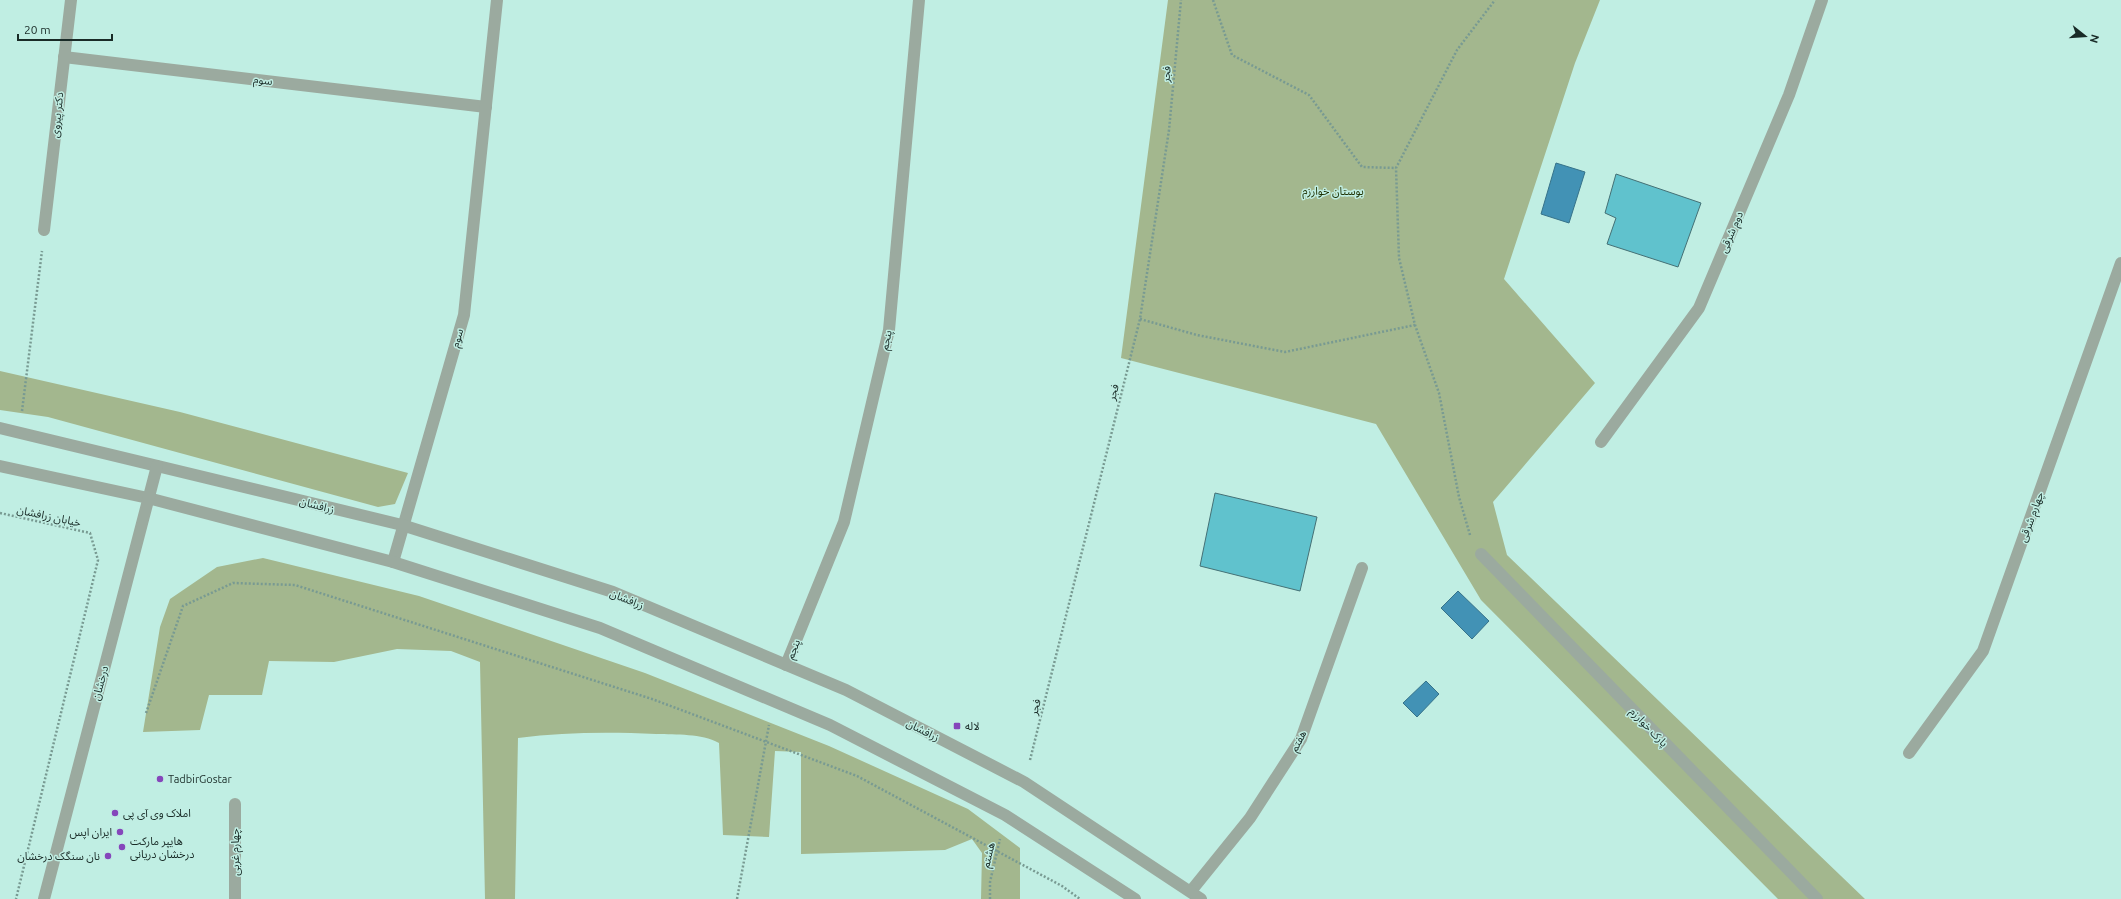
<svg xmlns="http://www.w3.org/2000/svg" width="2121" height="899" font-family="Ubuntu,'Noto Sans Arabic',sans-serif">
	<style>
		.green { fill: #a3b78e }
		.water { fill: #4292b5; stroke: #36738a }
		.building { fill: #60c2cd; stroke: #447075 }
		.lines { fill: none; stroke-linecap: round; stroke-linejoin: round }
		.path { stroke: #789a92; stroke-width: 2.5; stroke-dasharray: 2 2; stroke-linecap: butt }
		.pedestrian { stroke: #9baa9f; stroke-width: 12 }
		.minor { stroke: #9baa9f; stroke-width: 12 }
		.tertiary { stroke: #9baa9f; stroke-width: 12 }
		.poi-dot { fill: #8546bb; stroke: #c0eee3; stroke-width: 1.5 }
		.labels { text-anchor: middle; stroke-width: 3; stroke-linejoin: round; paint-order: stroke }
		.street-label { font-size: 11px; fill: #192b27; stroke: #c0eee3 }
		.park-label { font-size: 11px; fill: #1e3001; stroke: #c0eee3 }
		.poi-label { font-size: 11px; fill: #192b27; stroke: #c0eee3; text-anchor: start }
	</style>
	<rect width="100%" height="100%" fill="#c0eee3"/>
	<g class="green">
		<path d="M 1168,0 L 1600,0 L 1575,63 L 1504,279 L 1595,383 L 1493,502 L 1507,555 L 1865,899 L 1778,899 L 1481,600 L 1376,424 L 1121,358 Z"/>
		<path d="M 0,371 L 180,412 L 408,473 L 395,504 L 378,507 L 48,417 L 0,410 Z"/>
		<path d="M 263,558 L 419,596 L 645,673 L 829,746 L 968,809 L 1020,848 L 1020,899 L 981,899 L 982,853 L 972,839 L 945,850 L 801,854 L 801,752 L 775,751 L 769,837 L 723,835 L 719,743 C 701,733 677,735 656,734 C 611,732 564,732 518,738 L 515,899 L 485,899 L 480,662 L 451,651 L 397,649 L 334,662 L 269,661 L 262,695 L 209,695 L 200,730 L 143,732 L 160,627 L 170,599 L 217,567 Z"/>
	</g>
	<g class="water">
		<path d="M 1556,163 L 1585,172 L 1569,223 L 1541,214 Z"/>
		<path d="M 1458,591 L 1489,621 L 1472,639 L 1441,608 Z"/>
		<path d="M 1426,681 L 1439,694 L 1417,717 L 1403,703 Z"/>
	</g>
	<g class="building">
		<path d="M 1616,174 L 1701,203 L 1678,267 L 1607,244 L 1616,218 L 1605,213 Z"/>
		<path d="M 1215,493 L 1317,517 L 1300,591 L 1200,566 Z"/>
	</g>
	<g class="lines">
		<g class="path">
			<path d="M 1213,0 L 1232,55 L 1309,95 L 1362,167 L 1396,168"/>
			<path d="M 1140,319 L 1197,335 L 1285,352 L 1415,325"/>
			<path d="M 22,411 L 42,251"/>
			<path d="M 0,513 L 90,533 L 98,560 L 16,899"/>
			<path d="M 1470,535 L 1459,497 L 1439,393 L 1415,325 L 1399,258 L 1396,168 L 1457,50 L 1495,0"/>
			<path d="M 146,713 L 183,606 L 233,583 L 295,585 L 652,699 L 857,776 L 1062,886 L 1080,899"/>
			<path d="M 1030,760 L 1140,319 L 1169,130 L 1181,0"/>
			<path d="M 737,899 L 769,725"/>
			<path d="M 990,899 L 990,882 L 1000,839"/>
		</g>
		<path class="pedestrian" d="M 1481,554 L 1817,899"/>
		<g class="minor">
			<path d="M 64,57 L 486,107"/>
			<path d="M 44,230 L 71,0"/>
			<path d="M 1601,442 L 1699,308 L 1789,95 L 1822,0"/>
			<path d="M 393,562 L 464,315 L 497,0"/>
			<path d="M 786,665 L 844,522 L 889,330 L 919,0"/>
			<path d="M 1909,753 L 1983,651 L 2121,263"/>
			<path d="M 235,804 L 235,899"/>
			<path d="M 1191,891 L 1250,818 L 1301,739 L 1362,568"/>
		</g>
		<g class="tertiary">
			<path d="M 0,428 L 402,525 L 613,592 L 846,690 L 1024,782 L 1201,899"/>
			<path d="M 0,466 L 148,498 L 393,562 L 600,628 L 830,725 L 1005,815 L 1135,899"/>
			<path d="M 44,899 L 157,466"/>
		</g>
	</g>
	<g class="poi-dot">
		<rect x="953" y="722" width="8" height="8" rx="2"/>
		<circle cx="160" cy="779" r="4"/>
		<circle cx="115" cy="813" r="4"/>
		<circle cx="120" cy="832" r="4"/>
		<circle cx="122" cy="847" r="4"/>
		<circle cx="108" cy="856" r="4"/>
	</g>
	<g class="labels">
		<g class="street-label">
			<text transform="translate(1166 74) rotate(-85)" y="4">فجر</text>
			<text transform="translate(263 80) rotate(7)" y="4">سوم</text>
			<text transform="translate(57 115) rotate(-84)" y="4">دکتر پیروی</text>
			<text transform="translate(1731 232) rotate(-67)" y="4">دوم شرقی</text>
			<text transform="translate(457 338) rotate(-74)" y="4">سوم</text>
			<text transform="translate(886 340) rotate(-78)" y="4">پنجم</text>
			<text transform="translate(1113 392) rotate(-75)" y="4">فجر</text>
			<text transform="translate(317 505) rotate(14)" y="4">زرافشان</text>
			<text transform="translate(49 516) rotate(12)" y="4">خیابان زرافشان</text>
			<text transform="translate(2031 517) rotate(-70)" y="4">چهارم شرقی</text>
			<text transform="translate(627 599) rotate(22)" y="4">زرافشان</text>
			<text transform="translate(793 649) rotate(-68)" y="4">پنجم</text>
			<text transform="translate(100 683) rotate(-75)" y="4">درخشان</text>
			<text transform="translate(1035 707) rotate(-76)" y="4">فجر</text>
			<text transform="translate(1649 727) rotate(46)" y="4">پارک خوارزم</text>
			<text transform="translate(923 730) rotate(27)" y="4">زرافشان</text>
			<text transform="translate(1298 741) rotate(-63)" y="4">هفتم</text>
			<text transform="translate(235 852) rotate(-90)" y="4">چهارم غربی</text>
			<text transform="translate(988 855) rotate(-77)" y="4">هشتم</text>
		</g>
		<g class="park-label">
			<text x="1333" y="195">بوستان خوارزم</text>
		</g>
		<g class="poi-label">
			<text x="965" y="730">لاله</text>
			<text x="168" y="783">TadbirGostar</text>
			<text x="123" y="817">املاک وی آی پی</text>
			<text x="112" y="836" text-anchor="end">ایران اپس</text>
			<text x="130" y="845">هایپر مارکت<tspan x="130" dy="13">درخشان دریانی</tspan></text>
			<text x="100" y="860" text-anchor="end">نان سنگک درخشان</text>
		</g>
	</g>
	<g transform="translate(2085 36) rotate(107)" stroke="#c0eee3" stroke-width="3" paint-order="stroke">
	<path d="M0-3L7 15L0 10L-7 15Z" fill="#192b27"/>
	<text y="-6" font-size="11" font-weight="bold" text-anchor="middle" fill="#192b27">N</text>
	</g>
	<path d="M18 34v6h94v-6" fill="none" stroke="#192b27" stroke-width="2"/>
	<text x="24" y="34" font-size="12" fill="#192b27" stroke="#c0eee3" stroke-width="3" paint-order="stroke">20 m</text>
</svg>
